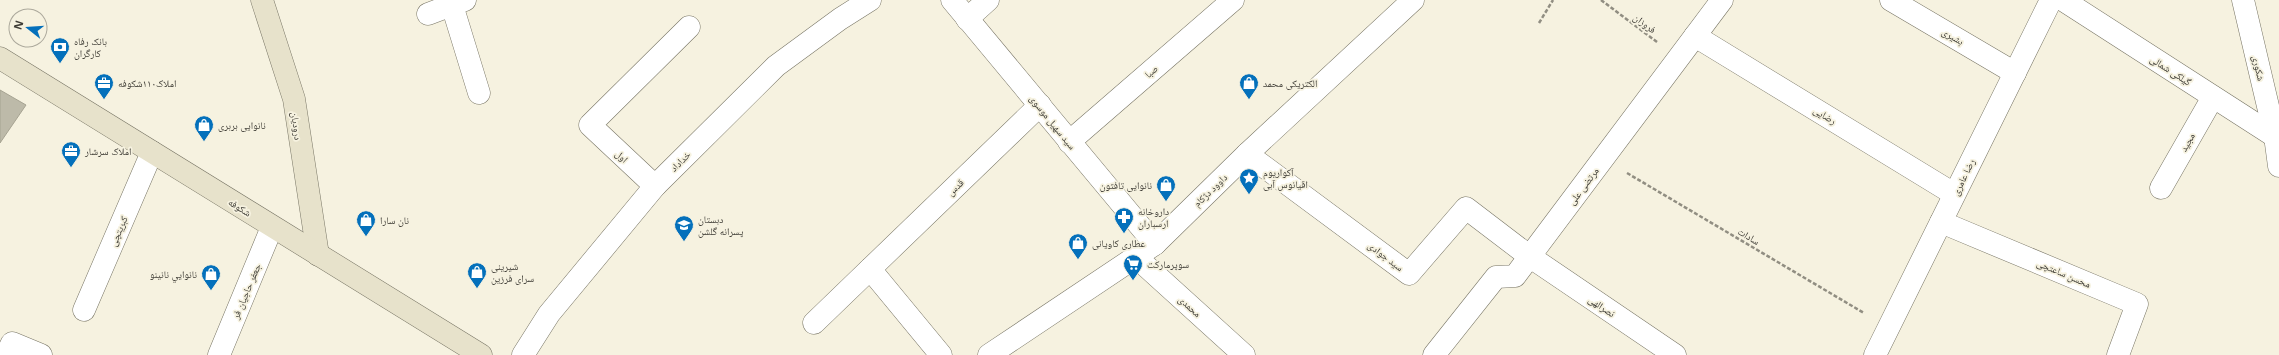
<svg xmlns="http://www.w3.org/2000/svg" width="2279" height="355" font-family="'Noto Sans','Noto Naskh Arabic',sans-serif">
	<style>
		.building { fill: #bdbaa9; stroke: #a6a392 }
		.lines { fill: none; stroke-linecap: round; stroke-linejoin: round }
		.minor-casing { stroke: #787565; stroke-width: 23 }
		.secondary-casing { stroke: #787565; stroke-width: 23 }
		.path { stroke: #918e82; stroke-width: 2.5; stroke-dasharray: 4 2; stroke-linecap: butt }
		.minor { stroke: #fff; stroke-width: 22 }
		.secondary { stroke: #e7e2cb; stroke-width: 22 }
		.labels { text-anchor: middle; stroke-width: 3.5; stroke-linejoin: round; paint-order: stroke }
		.street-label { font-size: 10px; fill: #3e3c35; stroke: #f6f2e0 }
		.poi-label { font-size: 10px; fill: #3e3c35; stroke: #f6f2e0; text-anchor: start }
	</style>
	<rect width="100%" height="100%" fill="#f6f2e0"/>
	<path class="building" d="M 0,90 L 26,105 L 0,143 Z"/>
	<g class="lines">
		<g class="minor-casing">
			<g id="minor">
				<path d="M 952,0 L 1155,244"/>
				<path d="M 1891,0 L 2015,73"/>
				<path d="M 2063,0 L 2279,139"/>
				<path d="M 2243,0 L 2275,136 L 2279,166"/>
				<path d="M 452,5 L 479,93"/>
				<path d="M 428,14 L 465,0"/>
				<path d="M 967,19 L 988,0"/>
				<path d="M 1695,36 L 1954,194"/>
				<path d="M 1069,142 L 1233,0"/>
				<path d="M 1247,154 L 1409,274 L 1466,208 L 1529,256 L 1675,355"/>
				<path d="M 655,186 L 590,125 L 689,27"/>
				<path d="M 2161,188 L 2213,97"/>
				<path d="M 1941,222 L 2137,304 L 2118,355"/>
				<path d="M 1136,257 L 1244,355"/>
				<path d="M 84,310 L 152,152"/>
				<path d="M 814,323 L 870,269"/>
				<path d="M 6,355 L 12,343 L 41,355"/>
				<path d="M 219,355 L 272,227"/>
				<path d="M 523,355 L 549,314 L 655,186 L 776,66 L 840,19 L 870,0"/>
				<path d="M 941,355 L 870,269 L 1040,105"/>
				<path d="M 989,355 L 1155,244 L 1247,154 L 1413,0"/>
				<path d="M 1434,355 L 1496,277 L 1515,276 L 1722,0"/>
				<path d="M 1875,355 L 2051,0"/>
			</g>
		</g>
		<g class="secondary-casing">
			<g id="secondary">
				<path d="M 262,0 L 294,99 L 318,255"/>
				<path d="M 0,58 L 481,355"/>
			</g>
		</g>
		<g class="path">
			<path d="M 1601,0 L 1657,42"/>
			<path d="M 1539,23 L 1553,0"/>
			<path d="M 1627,173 L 1864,313"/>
		</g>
		<use href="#minor" class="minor"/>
		<use href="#secondary" class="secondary"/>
	</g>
	<defs>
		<g id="bank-pin" transform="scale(1)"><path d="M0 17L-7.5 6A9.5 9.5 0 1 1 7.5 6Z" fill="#0470bb" stroke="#f6f2e0"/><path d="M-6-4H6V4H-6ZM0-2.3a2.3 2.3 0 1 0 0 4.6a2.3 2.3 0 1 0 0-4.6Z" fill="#fff"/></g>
		<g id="office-pin" transform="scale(1)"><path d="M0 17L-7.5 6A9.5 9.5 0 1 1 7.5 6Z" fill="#0470bb" stroke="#f6f2e0"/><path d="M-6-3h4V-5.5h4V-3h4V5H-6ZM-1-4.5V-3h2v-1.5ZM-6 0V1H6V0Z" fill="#fff"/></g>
		<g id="shop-pin" transform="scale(1)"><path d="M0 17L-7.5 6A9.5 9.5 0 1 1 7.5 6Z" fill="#0470bb" stroke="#f6f2e0"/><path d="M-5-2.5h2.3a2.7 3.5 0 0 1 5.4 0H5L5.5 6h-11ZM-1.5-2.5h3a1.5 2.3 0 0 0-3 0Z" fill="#fff"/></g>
		<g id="sight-pin" transform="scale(1)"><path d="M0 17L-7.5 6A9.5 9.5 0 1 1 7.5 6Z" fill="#0470bb" stroke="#f6f2e0"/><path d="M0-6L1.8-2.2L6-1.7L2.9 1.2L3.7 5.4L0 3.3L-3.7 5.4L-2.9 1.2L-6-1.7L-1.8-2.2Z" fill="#fff"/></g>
		<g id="pharmacy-pin" transform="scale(1)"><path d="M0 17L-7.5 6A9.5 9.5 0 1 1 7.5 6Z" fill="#0470bb" stroke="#f6f2e0"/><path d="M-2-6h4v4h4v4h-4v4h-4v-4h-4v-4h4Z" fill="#fff"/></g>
		<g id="school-pin" transform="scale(1)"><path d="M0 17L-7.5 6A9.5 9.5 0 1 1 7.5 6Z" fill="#0470bb" stroke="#f6f2e0"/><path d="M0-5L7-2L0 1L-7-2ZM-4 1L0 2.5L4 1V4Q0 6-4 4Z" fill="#fff"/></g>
		<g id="supermarket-pin" transform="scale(1)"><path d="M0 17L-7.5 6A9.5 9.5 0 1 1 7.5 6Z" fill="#0470bb" stroke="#f6f2e0"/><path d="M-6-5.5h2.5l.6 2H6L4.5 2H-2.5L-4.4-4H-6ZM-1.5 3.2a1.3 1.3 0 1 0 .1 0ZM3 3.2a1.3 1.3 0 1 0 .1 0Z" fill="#fff"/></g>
	</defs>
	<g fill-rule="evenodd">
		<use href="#bank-pin" x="60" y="47"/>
		<use href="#office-pin" x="104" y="83"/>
		<use href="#shop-pin" x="1249" y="83"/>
		<use href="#shop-pin" x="204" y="125"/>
		<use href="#office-pin" x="71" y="151"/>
		<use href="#sight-pin" x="1249" y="178"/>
		<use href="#shop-pin" x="1166" y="185"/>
		<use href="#pharmacy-pin" x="1124" y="217"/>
		<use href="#shop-pin" x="366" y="220"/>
		<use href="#school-pin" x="684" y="225"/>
		<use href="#shop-pin" x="1078" y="243"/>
		<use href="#supermarket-pin" x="1133" y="264"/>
		<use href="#shop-pin" x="477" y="272"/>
		<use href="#shop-pin" x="211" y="274"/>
	</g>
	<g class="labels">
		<g class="street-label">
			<text transform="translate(1645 23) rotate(37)" y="4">فروزان</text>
			<text transform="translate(1953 36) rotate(30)" y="4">بشیری</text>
			<text transform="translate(2259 68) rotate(77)" y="4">شکوری</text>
			<text transform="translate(2171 70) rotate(33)" y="4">گيلکی شمالی</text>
			<text transform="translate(1151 71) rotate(-41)" y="4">صبا</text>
			<text transform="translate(1825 115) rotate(31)" y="4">رضایی</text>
			<text transform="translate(1053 122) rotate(51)" y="4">سید سهیل موسوی</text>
			<text transform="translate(297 126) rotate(83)" y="4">درودیان</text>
			<text transform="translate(2187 142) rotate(-60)" y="4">مجید</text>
			<text transform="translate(622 156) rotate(43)" y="4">اول</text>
			<text transform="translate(680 161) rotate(-45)" y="4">خداداد</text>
			<text transform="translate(1963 177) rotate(-64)" y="4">رضا عامری</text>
			<text transform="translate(1583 186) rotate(-53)" y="4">مرتضی علی</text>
			<text transform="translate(955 187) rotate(-44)" y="4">قدس</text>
			<text transform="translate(1210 190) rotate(-44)" y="4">داوود دژکام</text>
			<text transform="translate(240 207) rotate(32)" y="4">شکوفه</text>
			<text transform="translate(118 231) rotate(-67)" y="4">کبریتچی</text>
			<text transform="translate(1749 236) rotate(31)" y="4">سادات</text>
			<text transform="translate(1386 256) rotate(37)" y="4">سید جوادی</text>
			<text transform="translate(2064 273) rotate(23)" y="4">محسن ساعتچی</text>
			<text transform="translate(246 291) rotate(-67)" y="4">جعفر حاجیان فر</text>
			<text transform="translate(1190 306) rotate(42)" y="4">محمدی</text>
			<text transform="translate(1602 306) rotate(34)" y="4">نصرالهی</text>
		</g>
		<g class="poi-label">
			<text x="74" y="45">بانک رفاه<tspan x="74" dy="12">کارگران</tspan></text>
			<text x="118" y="87">املاک۱۱۰شکوفه</text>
			<text x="1263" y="87">الکتریکی محمد</text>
			<text x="218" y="129">نانوایی بربری</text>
			<text x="85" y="155">املاک سرشار</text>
			<text x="1263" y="176">آکواریوم<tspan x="1263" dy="12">اقیانوس آبی</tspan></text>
			<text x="1152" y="189" text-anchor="end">نانوایی تافتون</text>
			<text x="1138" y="215">داروخانه<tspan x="1138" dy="12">ارسباران</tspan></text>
			<text x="698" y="223">دبستان<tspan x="698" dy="12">پسرانه گلشن</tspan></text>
			<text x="380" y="224">نان سارا</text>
			<text x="1092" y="247">عطاری کاویانی</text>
			<text x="1147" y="268">سوپرمارکت</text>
			<text x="491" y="270">شیرینی<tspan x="491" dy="12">سرای فرزین</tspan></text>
			<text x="197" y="278" text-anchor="end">نانوايي نانينو</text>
		</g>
	</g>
	<g transform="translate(28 28) rotate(287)"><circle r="19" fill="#f6f2e0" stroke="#aca99c"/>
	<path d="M0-3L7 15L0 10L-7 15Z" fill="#0470bb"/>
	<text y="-6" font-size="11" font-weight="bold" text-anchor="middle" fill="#3e3c35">N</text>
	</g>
</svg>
